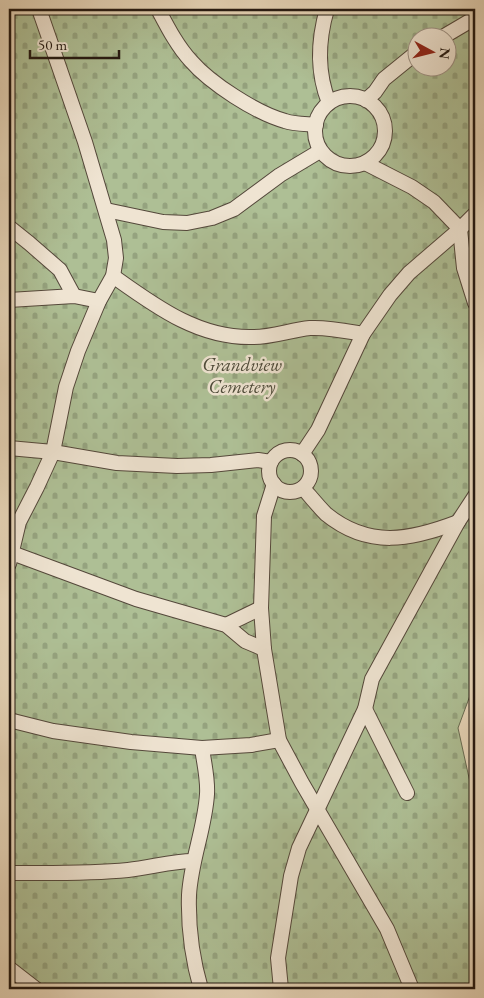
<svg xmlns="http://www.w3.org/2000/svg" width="484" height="998" font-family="'EB Garamond',serif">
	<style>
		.cemetery { fill: url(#cemetery-stones); stroke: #686c53; fill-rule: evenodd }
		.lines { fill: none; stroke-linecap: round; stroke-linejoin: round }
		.minor-casing { stroke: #54483b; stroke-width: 16 }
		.minor { stroke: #efe4d2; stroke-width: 14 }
		.labels { text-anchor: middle; stroke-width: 5; stroke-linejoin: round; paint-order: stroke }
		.park-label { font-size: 19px; font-style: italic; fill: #4d4a39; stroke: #efe4d2 }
	</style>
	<defs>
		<pattern id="cemetery-stones" width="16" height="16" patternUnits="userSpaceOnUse" patternTransform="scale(1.25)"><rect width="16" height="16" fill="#aebf95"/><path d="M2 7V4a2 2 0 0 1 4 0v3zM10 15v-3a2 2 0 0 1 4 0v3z" fill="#95a37f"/></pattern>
	</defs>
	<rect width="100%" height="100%" fill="#e7d6b9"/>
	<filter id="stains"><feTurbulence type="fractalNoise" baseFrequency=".004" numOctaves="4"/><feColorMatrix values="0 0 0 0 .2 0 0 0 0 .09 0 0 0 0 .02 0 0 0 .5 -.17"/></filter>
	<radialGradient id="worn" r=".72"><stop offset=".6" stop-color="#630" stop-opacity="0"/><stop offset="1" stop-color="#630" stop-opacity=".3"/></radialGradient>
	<path class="cemetery" d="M 9,9 L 475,9 L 475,682 L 458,728 L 475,805 L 475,989 L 9,989 ZM 416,38 L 446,38 L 446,68 L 416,68 Z"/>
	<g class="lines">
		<g class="minor-casing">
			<g id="minor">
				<path d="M 158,9 C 167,26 177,46 191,61 C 210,83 256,113 285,121 C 294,124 306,124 316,125"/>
				<path d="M 327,9 C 318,40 317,73 329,103"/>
				<path d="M 441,38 L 475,18"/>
				<circle cx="350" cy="131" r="35"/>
				<path d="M 366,100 L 375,92 L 384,79 L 416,53"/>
				<path d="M 365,163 L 412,187 L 434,202 L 460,229 L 464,268 L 475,303"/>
				<path d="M 106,210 L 163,222 L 187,223 L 212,218 L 234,209 L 280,175 L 320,151"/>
				<path d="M 9,227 L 29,243 L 60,270 L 74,296"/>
				<path d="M 113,276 C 155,306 199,339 254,337 C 272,337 291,330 310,328 C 328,327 346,331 363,334"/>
				<path d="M 9,300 L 74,296 L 99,301"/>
				<path d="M 9,448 L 53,452 L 117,463 L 177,466 L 211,465 L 258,460 L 271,462"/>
				<circle cx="290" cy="471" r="21"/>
				<path d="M 302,454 L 318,430 L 363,334 L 390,295 L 409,273 L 460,229 L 475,214"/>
				<path d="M 274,484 L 264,516 L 261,608 L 264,649 L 279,740 L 302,783 L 387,929 L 412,989"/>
				<path d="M 303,488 C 310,496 318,506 326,514 C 369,549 411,540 458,522"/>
				<path d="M 12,553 L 136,599 L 226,625 L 245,641 L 264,649"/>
				<path d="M 9,564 L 19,522 L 37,487 L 53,452 L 66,387 L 78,351 L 99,301 L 113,276 L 116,258 L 114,240 L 85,142 L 39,9"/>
				<path d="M 226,625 L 261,608"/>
				<path d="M 365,709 L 407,793"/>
				<path d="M 9,720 L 53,731 L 131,742 L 202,748 L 251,745 L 279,740"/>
				<path d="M 9,873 C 49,873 88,874 128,870 C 150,868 171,861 193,861"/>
				<path d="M 9,968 L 36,989"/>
				<path d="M 201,989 C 192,958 188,927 189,895 C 191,860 205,828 207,794 C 208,779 204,763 202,748"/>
				<path d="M 281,989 L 278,958 L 291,876 L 299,848 L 365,709 L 372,679 L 458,522 L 475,496"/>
			</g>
		</g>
		<use href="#minor" class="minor"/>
	</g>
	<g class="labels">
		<g class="park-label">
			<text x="242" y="371">Grandview<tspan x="242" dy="22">Cemetery</tspan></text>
		</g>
	</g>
	<rect width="484" height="998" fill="none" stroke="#e7d6b9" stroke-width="30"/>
	<rect x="10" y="10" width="464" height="978" fill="none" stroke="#231811" stroke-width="2.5"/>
	<rect x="15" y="15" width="454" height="968" fill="none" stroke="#231811"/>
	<g transform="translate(432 52) rotate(97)"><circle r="24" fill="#efe4d2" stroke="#9d9285"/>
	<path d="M0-4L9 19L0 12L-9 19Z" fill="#8f2418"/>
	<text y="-8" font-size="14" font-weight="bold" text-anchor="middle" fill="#231811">N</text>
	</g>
	<path d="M30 50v8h89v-8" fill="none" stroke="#231811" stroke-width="2.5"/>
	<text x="38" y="50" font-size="15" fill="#231811" stroke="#efe4d2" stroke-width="4" paint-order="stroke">50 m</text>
	<rect width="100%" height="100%" filter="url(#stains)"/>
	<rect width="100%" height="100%" fill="url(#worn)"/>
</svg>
